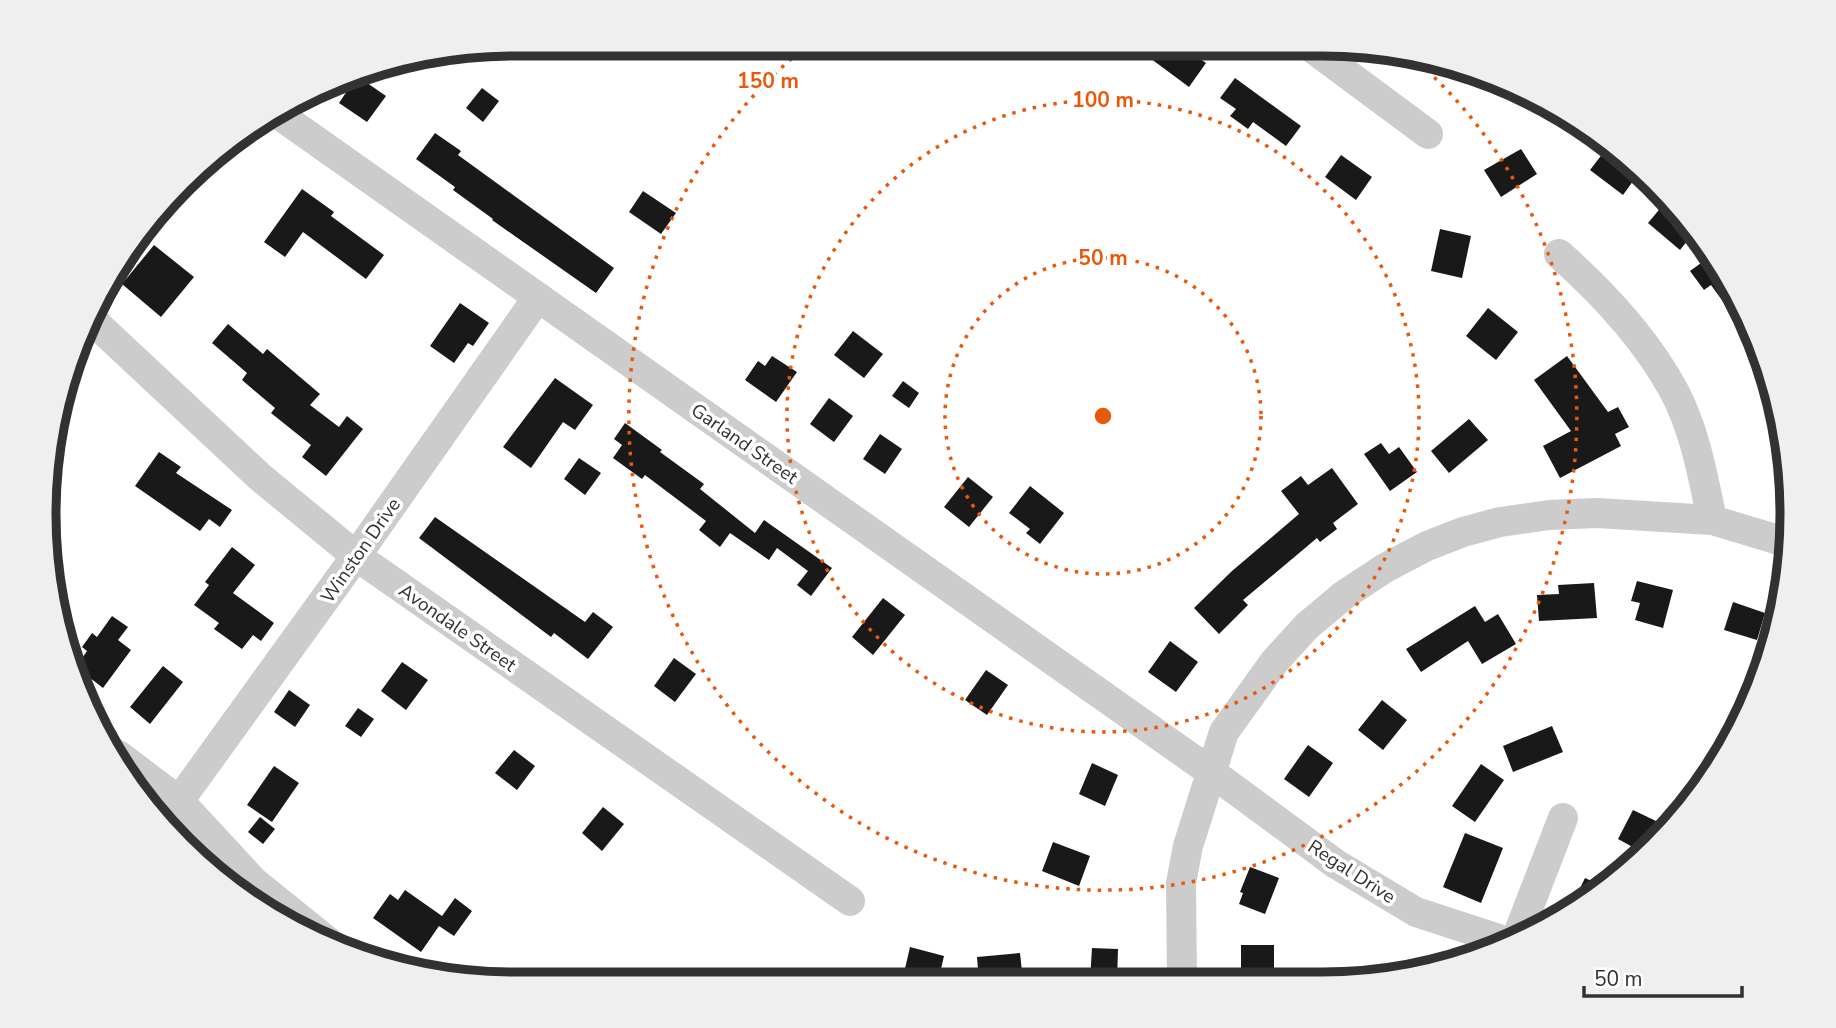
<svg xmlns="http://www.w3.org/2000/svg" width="1836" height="1028" font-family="'Nunito Sans',sans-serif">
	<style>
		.building { fill: #191919 }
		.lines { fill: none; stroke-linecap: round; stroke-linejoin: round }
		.minor { stroke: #ccc; stroke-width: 30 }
		.ring { fill: none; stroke: #e8590c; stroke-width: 3.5; stroke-dasharray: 3.5 7 }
		.labels { text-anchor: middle; stroke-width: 7; stroke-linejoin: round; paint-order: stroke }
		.street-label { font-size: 19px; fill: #323232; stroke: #fff }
		.rim { fill: none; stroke: #323232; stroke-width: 9 }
		.centre { fill: #e8590c; stroke: #fff; stroke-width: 3.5 }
		.ring-label { font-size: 21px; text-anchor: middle; font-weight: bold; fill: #e8590c; stroke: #fff; stroke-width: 7; stroke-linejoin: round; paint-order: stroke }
	</style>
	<rect width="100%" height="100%" fill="#fff"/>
	<g class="building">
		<path d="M 1131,44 L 1180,45 L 1206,63 L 1189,87 Z"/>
		<path d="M 357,76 L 386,96 L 367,122 L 339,103 Z"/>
		<path d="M 1235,78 L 1301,126 L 1286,146 L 1253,122 L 1248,129 L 1230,116 L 1236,109 L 1220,98 Z"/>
		<path d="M 482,88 L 499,101 L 483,122 L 466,108 Z"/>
		<path d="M 435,133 L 461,151 L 458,155 L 614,268 L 596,293 L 492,220 L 493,219 L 453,190 L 455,187 L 416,159 Z"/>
		<path d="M 1610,144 L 1632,161 L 1641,170 L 1623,195 L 1590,170 Z"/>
		<path d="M 1521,149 L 1537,174 L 1501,197 L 1484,170 Z"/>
		<path d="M 1341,155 L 1372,177 L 1356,200 L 1325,177 Z"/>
		<path d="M 302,189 L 334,212 L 331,216 L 384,255 L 366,279 L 303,232 L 285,257 L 264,242 Z"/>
		<path d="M 643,191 L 676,213 L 661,234 L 629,212 Z"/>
		<path d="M 1668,199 L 1696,230 L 1680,250 L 1648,223 Z"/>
		<path d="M 1440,229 L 1471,236 L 1462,278 L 1431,271 Z"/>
		<path d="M 154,245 L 194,277 L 161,317 L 122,284 Z"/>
		<path d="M 1712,255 L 1744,306 L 1752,328 L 1745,332 L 1711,285 L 1704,290 L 1690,271 Z"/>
		<path d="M 460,303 L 489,323 L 473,346 L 468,343 L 454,363 L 430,346 Z"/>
		<path d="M 1488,308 L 1518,332 L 1496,360 L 1466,336 Z"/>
		<path d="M 228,324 L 263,354 L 267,349 L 320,394 L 310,405 L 339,427 L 347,416 L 363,429 L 326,476 L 302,457 L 311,445 L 271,413 L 275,408 L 242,380 L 247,373 L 212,343 Z"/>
		<path d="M 853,331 L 883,354 L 864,378 L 834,355 Z"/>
		<path d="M 772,356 L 797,372 L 776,402 L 745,380 L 758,361 L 765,366 Z"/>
		<path d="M 1567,356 L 1608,412 L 1618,407 L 1629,427 L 1615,434 L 1621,446 L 1560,478 L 1543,446 L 1571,431 L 1534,380 Z"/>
		<path d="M 555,378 L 593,405 L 575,430 L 563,422 L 531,468 L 503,447 Z"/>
		<path d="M 903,381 L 919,393 L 909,408 L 892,396 Z"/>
		<path d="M 829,398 L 853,416 L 834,442 L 810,424 Z"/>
		<path d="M 1469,419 L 1488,440 L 1449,473 L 1431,451 Z"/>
		<path d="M 625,423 L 662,450 L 660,452 L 704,484 L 700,489 L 755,533 L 764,520 L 832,568 L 811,596 L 797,585 L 808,571 L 777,548 L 769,560 L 730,533 L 720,547 L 699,530 L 706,521 L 645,475 L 642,479 L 613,458 L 622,445 L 614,439 Z"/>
		<path d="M 880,434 L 902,449 L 885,474 L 863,459 Z"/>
		<path d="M 1381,443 L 1389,454 L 1399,447 L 1417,472 L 1390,491 L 1364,454 Z"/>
		<path d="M 159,452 L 181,467 L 176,473 L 232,510 L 220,527 L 209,519 L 200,531 L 135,486 Z"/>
		<path d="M 579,458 L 601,473 L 585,495 L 564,479 Z"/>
		<path d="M 1332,468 L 1358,504 L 1333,523 L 1337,529 L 1320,542 L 1317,538 L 1243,600 L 1248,605 L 1219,634 L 1194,608 L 1232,571 L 1299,514 L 1281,491 L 1301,476 L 1308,485 Z"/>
		<path d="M 968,477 L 993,497 L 969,527 L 944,507 Z"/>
		<path d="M 1030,486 L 1064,513 L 1040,544 L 1026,533 L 1030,529 L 1009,513 Z"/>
		<path d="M 435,517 L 585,622 L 593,612 L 613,627 L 588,659 L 554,633 L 551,637 L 419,538 Z"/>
		<path d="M 232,547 L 255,565 L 233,593 L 274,623 L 261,641 L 253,635 L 242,649 L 214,629 L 219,623 L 194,605 L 209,585 L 205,582 Z"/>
		<path d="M 1637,581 L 1673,590 L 1663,628 L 1635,620 L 1640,603 L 1631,601 Z"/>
		<path d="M 1594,583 L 1597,618 L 1539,621 L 1537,595 L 1559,594 L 1558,585 Z"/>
		<path d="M 883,598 L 905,615 L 873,655 L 852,637 Z"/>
		<path d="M 1733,602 L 1765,613 L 1757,640 L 1724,630 Z"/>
		<path d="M 1475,606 L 1485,622 L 1498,614 L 1516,644 L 1482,664 L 1468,641 L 1421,672 L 1406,649 Z"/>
		<path d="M 112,616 L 128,627 L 118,640 L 131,650 L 103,688 L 76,667 L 87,651 L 82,647 L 92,633 L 97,637 Z"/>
		<path d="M 1170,641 L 1198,662 L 1176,692 L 1148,672 Z"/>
		<path d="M 674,658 L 696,674 L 675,702 L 654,686 Z"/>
		<path d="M 402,662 L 428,680 L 406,710 L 381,691 Z"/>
		<path d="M 163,666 L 183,682 L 150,724 L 130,707 Z"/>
		<path d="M 986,670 L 1008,685 L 987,715 L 965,700 Z"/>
		<path d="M 289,690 L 310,705 L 295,727 L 274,712 Z"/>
		<path d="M 1382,700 L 1407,720 L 1383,750 L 1358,730 Z"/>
		<path d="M 358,708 L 374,719 L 361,737 L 345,726 Z"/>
		<path d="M 1552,726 L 1563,752 L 1513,772 L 1503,746 Z"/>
		<path d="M 1308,745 L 1333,763 L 1309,797 L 1284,779 Z"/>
		<path d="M 514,750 L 535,766 L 517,790 L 495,773 Z"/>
		<path d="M 1092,763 L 1118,775 L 1105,806 L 1079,794 Z"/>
		<path d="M 1481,764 L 1504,780 L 1475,822 L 1452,806 Z"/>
		<path d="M 274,766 L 299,783 L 272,822 L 247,805 Z"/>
		<path d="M 603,807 L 624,824 L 602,851 L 582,833 Z"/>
		<path d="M 1633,810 L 1656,821 L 1640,851 L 1618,839 Z"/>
		<path d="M 260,817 L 275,829 L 263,844 L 248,832 Z"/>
		<path d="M 1465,833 L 1503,848 L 1481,903 L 1443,887 Z"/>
		<path d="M 1053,842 L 1090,856 L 1079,886 L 1042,871 Z"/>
		<path d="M 1250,867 L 1279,878 L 1265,914 L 1239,904 L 1243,893 L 1240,892 Z"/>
		<path d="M 1585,878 L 1605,887 L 1583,905 L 1568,913 Z"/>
		<path d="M 405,890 L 442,916 L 455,898 L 472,911 L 454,936 L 439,926 L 421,952 L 373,918 L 390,894 L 398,900 Z"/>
		<rect x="1241" y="945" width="33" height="30"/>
		<path d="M 910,947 L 944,956 L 938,982 L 914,982 L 916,975 L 904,973 Z"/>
		<path d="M 1092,948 L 1118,949 L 1117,981 L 1090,981 Z"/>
		<path d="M 1020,953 L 1023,981 L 979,982 L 977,957 Z"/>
	</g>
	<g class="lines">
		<g class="minor">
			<path d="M 1308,45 L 1428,134"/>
			<path d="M 278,114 L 1211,772 L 1336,864 L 1416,912 L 1508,942"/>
			<path d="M 1559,254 C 1603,293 1646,339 1674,391 C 1695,430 1703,477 1712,520"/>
			<path d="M 92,320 L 260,477 L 356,556 L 850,901"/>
			<path d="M 118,755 L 179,801 L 254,882 L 332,945"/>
			<path d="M 179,801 L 356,556 L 538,297"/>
			<path d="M 1517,937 L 1563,818"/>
			<path d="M 1182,981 L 1181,883 L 1188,846 L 1224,732 L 1275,661 L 1307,626 L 1344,595 L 1385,568 L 1427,546 L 1463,532 L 1500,522 L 1549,515 L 1597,513 L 1712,520 L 1789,543"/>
		</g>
	</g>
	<g class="ring">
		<circle cx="1103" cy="416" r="158"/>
		<circle cx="1103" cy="416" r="316"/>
		<path d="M1411 56A474 474 0 1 1 808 45"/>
	</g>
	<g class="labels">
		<g class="street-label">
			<text transform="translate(745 443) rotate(35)" y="7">Garland Street</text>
			<text transform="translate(360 550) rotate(-55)" y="7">Winston Drive</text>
			<text transform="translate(458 627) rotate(35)" y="7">Avondale Street</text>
			<text transform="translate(1352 871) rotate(33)" y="7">Regal Drive</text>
		</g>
	</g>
	<path d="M0 0H1836V1028H0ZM514 56H1322A458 458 0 0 1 1780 514V514A458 458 0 0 1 1322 972H514A458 458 0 0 1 56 514V514A458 458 0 0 1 514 56Z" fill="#efefef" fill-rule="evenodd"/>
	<path class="rim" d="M514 56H1322A458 458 0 0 1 1780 514V514A458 458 0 0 1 1322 972H514A458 458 0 0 1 56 514V514A458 458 0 0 1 514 56Z"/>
	<circle cx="1103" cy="416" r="10" class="centre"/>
	<g class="ring-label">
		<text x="768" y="88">150 m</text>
		<text x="1103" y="107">100 m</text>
		<text x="1103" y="265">50 m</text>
	</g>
	<path d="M1584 986v10h158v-10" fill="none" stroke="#323232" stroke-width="3.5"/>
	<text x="1594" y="986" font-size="21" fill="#323232" stroke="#ffffff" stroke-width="5" paint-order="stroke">50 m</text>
</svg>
